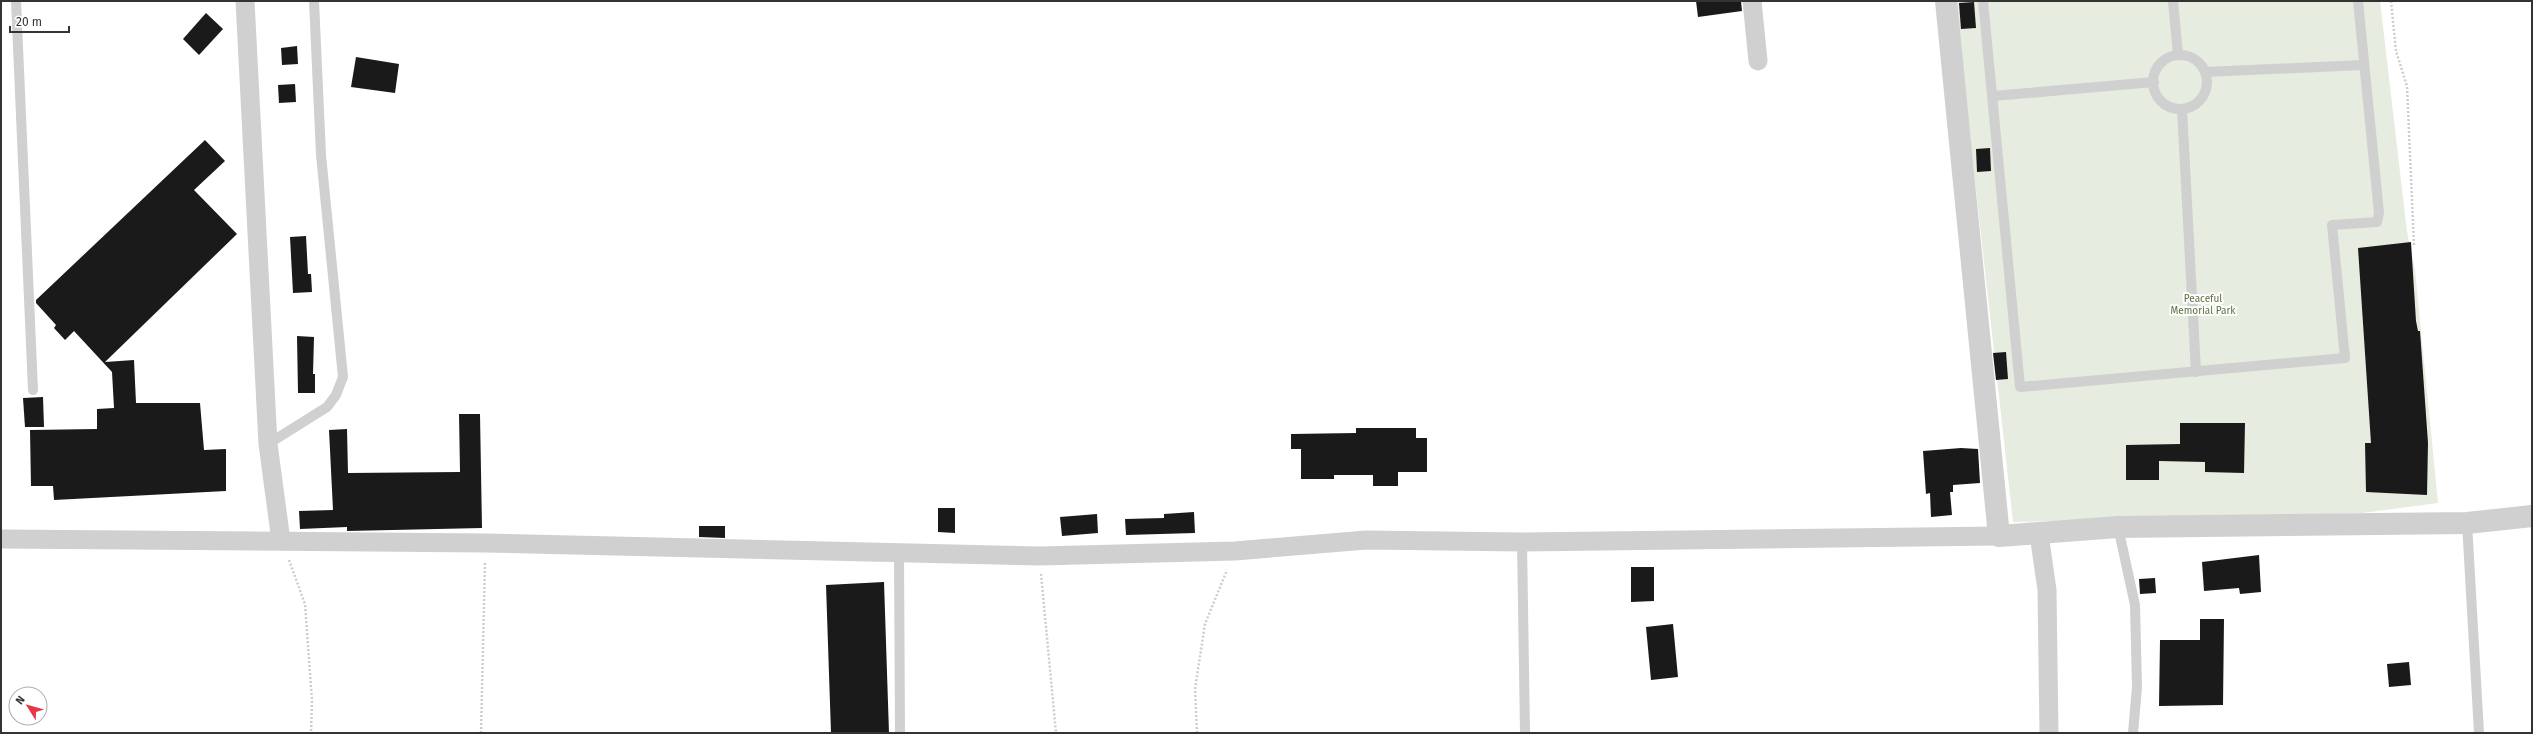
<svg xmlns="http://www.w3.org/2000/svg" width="2533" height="734" font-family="'Fira Sans',sans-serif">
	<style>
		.green { fill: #e6ecdf }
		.building { fill: #1a1a1a }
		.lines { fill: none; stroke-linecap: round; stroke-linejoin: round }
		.path { stroke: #cdcdcd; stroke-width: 2.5; stroke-dasharray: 2 2; stroke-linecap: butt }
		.service { stroke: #d0d0d0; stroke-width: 10 }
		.minor { stroke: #d0d0d0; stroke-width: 19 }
		.tertiary { stroke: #d0d0d0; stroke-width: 22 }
		.labels { text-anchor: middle; stroke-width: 4; stroke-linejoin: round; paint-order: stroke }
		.park-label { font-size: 10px; fill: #56703f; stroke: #fff }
	</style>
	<rect width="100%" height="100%" fill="#fff"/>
	<path class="green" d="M 1955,1 L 2380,1 L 2407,232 L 2415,270 L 2438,503 L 2362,513 L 2013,522 Z"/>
	<g class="building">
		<path d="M 1696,1 L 1741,1 L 1742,11 L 1698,17 Z"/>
		<path d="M 1974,2 L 1976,28 L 1961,29 L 1959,3 Z"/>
		<path d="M 206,13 L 223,29 L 199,55 L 183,39 Z"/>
		<path d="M 297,46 L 298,64 L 282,65 L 281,48 Z"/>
		<path d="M 356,57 L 399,64 L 395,93 L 351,87 Z"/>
		<path d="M 295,84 L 296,102 L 279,103 L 278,85 Z"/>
		<path d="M 205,140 L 225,161 L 194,190 L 237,234 L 105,362 L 134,360 L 136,403 L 200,403 L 204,450 L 226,449 L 226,491 L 54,500 L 53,486 L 31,486 L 30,430 L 97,429 L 97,409 L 114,408 L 112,372 L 74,331 L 65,340 L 54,328 L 56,325 L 36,303 L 36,300 Z"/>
		<path d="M 1990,148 L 1991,171 L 1977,172 L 1976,149 Z"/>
		<path d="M 306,236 L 308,274 L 311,274 L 312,292 L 293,293 L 290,237 Z"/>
		<path d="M 2411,242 L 2416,321 L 2418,331 L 2420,331 L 2428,443 L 2427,495 L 2366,492 L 2365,443 L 2371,443 L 2358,248 Z"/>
		<path d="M 297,336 L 314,337 L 313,374 L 315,374 L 315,393 L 298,393 Z"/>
		<path d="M 2006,352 L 2008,379 L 1996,380 L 1993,353 Z"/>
		<path d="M 43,397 L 44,427 L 25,427 L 23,398 Z"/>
		<path d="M 459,414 L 480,414 L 482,528 L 347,531 L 347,527 L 300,529 L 299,511 L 333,510 L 329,430 L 347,429 L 348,473 L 460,472 Z"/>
		<path d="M 2180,423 L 2245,423 L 2244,473 L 2205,472 L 2205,462 L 2159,461 L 2159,480 L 2126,480 L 2126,445 L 2180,444 Z"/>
		<path d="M 1356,428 L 1416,428 L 1416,438 L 1427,438 L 1427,472 L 1398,472 L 1398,486 L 1373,486 L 1373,475 L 1334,475 L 1334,479 L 1301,479 L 1301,449 L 1291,449 L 1291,434 L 1356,433 Z"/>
		<path d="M 1961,448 L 1978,449 L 1980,483 L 1953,485 L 1953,492 L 1950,492 L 1952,515 L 1931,517 L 1930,493 L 1926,494 L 1923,451 Z"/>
		<path d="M 938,508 L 955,508 L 955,533 L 938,532 Z"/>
		<path d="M 1194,512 L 1195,533 L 1126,535 L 1125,519 L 1164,518 L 1164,514 Z"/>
		<path d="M 1097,514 L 1098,533 L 1062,536 L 1060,517 Z"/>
		<path d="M 699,526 L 725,526 L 725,538 L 699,537 Z"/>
		<path d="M 2259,555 L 2261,592 L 2240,594 L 2239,588 L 2204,591 L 2202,562 Z"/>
		<path d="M 1631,567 L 1654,567 L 1654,601 L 1631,602 Z"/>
		<path d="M 2155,578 L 2156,593 L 2140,594 L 2139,579 Z"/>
		<path d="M 884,582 L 889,733 L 831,733 L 826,585 Z"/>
		<path d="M 2200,619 L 2224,619 L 2223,705 L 2159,706 L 2160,640 L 2200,640 Z"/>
		<path d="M 1673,624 L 1678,677 L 1651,680 L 1646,627 Z"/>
		<path d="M 2409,662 L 2411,685 L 2389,687 L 2387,664 Z"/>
	</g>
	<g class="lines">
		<g class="path">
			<path d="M 2391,1 L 2396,51 L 2407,86 L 2414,245"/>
			<path d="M 289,560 L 305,604 L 312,701 L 311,733"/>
			<path d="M 1041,574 L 1056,733"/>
			<path d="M 481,733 L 485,562"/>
			<path d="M 1197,733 L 1195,689 L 1205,624 L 1227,570"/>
		</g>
		<g class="service">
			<path d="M 16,1 L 33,390"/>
			<path d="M 1983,1 L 2020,387 L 2345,358 L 2332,225 L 2377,222 L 2379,213 L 2358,1"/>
			<path d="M 2173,1 L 2178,55"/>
			<circle cx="2180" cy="82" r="27"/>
			<path d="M 2205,72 L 2363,65"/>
			<path d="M 1993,96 L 2154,82"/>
			<path d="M 2182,109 L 2196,372"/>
			<path d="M 268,444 L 327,407 L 336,395 L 343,377 L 321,155 L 314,1"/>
			<path d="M 2467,523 L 2479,733"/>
			<path d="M 2118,527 L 2135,605 L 2137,687 L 2133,733"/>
			<path d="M 1522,542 L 1525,733"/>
			<path d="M 899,554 L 900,733"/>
		</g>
		<g class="minor">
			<path d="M 245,1 L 268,444 L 281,541"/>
			<path d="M 1752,1 L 1758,61"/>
			<path d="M 2039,534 L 2047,590 L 2049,733"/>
			<path d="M 1,539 L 485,543 L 1040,556 L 1235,551 L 1366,540 L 1522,542 L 1999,536"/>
		</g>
		<path class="tertiary" d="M 1946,1 L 1999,536 L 2118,527 L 2467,523 L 2532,516"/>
	</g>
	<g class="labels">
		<g class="park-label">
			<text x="2203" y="302">Peaceful<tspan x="2203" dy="12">Memorial Park</tspan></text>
		</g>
	</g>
	<rect width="2533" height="734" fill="none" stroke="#333333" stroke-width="4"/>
	<g transform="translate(28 706) rotate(307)"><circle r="19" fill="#ffffff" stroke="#adadad"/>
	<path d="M0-3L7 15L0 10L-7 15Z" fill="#e63946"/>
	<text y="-6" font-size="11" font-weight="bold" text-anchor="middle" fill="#333333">N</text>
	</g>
	<path d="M10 26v6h59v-6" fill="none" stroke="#333333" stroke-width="2"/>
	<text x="16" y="26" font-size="12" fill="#333333" stroke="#ffffff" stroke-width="3" paint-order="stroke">20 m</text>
</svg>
